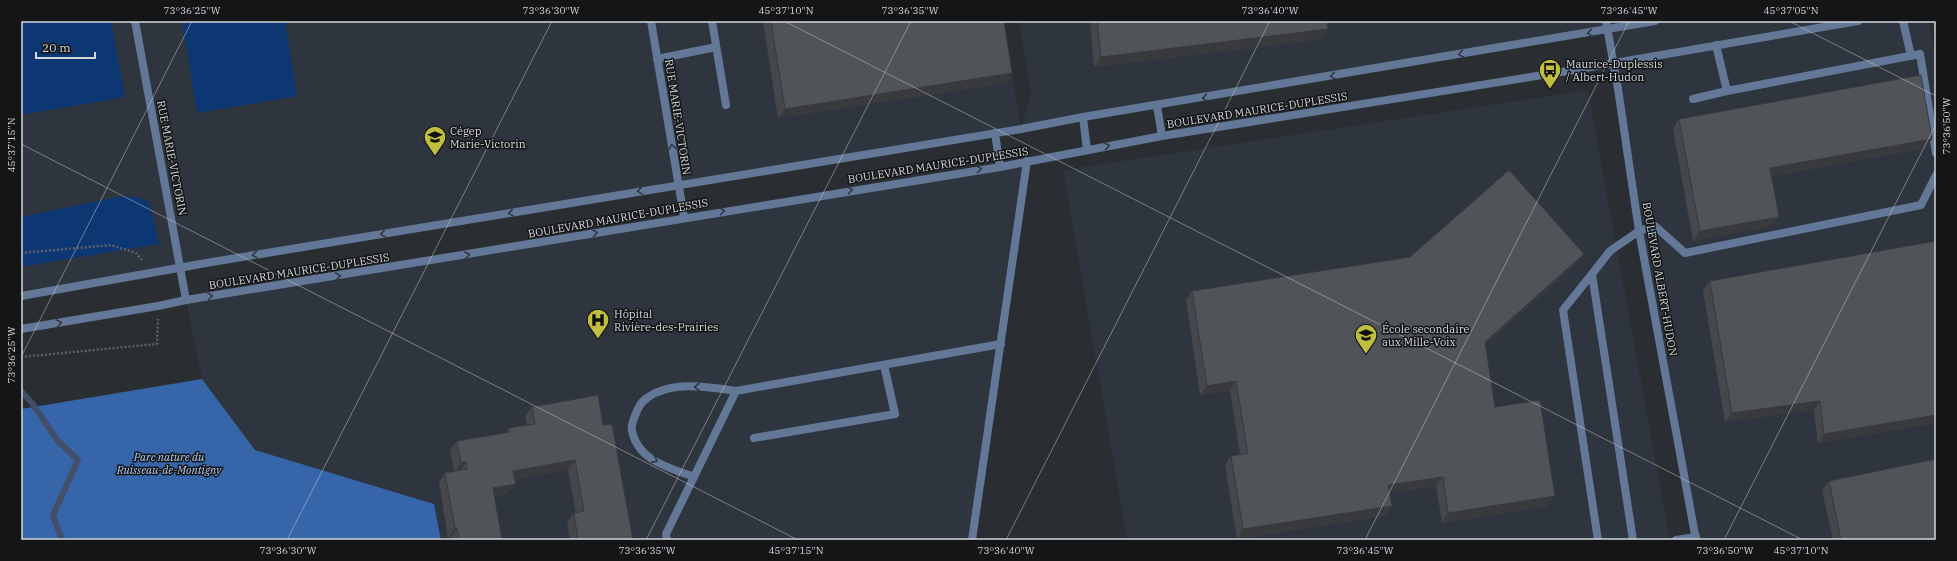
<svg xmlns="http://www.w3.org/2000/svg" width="1957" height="561" font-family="'IBM Plex Serif',serif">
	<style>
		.built { fill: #2f353f }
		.green { fill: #0d3772 }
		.forest { fill: #3665a9 }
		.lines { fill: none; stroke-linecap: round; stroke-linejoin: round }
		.stream { stroke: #414f68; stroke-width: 6 }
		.path { stroke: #5f6165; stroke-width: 2.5; stroke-dasharray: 2 2; stroke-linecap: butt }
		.service { stroke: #637797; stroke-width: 8 }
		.minor { stroke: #637797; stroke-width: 8 }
		.tertiary { stroke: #637797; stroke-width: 8 }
		.wall { fill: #45474c }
		.shaded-wall { fill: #383a3e }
		.building { fill: #505358; stroke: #383a3e }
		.oneway { stroke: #2f3744 }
		.ticks { fill: none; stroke: #d5d7da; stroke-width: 1; stroke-opacity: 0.45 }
		.labels { text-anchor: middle; stroke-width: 3; stroke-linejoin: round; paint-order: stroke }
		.poi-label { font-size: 11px; fill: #d5d7da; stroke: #131517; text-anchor: start }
		.street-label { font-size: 11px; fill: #d5d7da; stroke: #131517 }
		.park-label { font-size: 11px; font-style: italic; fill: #b6d0f6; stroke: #131517 }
		.neatline { fill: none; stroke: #d5d7da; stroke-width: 1.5 }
		.ticks-label { font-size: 10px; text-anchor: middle; fill: #d5d7da }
	</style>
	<rect width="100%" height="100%" fill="#2a2d31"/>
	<g class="built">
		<path d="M 21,21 L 1004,21 L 1021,128 L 1031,94 L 1019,21 L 1929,21 L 1936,63 L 1936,540 L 1697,540 L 1607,30 L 1021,129 L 21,291 Z"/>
		<path d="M 1588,90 L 1670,540 L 1127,540 L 1063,170 Z"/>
		<path d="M 1027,161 L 972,540 L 441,540 L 434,504 L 255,450 L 202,379 L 186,300 Z"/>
	</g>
	<g class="green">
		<path d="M 21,21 L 111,21 L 125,97 L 21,115 Z"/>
		<path d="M 182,21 L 285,21 L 297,96 L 197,113 Z"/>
		<path d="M 122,196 L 138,197 L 149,202 L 159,244 L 21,267 L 21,217 Z"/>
	</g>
	<path class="forest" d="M 202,379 L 255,450 L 434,504 L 441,540 L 21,540 L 21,409 Z"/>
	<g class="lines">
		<path class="stream" d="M 21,391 L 32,403 L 58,441 L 78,460 L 53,515 L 62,540"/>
		<g class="path">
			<path d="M 21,253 L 111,245 L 136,253 L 142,260"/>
			<path d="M 21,357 L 157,344 L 158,319"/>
		</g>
		<g class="service">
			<path d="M 712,21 L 726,105"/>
			<path d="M 1903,21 L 1911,56"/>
			<path d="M 1716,45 L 1727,91 L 1920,54 L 1936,153"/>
			<path d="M 657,59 L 716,47"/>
			<path d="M 1693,99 L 1727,91"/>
			<path d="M 1157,106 L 1162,136"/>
			<path d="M 1083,117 L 1087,150"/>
			<path d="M 995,133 L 1000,167"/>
			<path d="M 1592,274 L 1610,251 L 1639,231 L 1655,226 L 1685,253 L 1921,205 L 1936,175"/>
			<path d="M 754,438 L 895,414 L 884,365"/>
			<path d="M 694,477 C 681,472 660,466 649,457 C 639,450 628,433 633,421 C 636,413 639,403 647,398 C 671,380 709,387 736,391"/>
			<path d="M 667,540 L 666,534 L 736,391 L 1001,344"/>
			<path d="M 972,540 L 1027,161"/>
			<path d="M 1598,540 L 1563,310 L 1592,274 L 1633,540"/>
			<path d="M 1676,540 L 1696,537"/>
		</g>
		<g class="minor">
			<path d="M 135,21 L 186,300"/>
			<path d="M 651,21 L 684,217"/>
		</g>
		<g class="tertiary">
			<path d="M 1606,21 L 1618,89 L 1639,231 L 1696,540"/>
			<path d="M 21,296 L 212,262 L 1021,129 L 1083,117 L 1655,21"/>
			<path d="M 21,329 L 158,306 L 186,300 L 1000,167 L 1162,136 L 1574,70 L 1858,21"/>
		</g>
	</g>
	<g class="wall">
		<path d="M 763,21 L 1004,21 L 1012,73 L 1006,83 L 778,118 Z"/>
		<path d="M 1090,21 L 1327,21 L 1328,29 L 1322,39 L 1094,67 Z"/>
		<path d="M 1679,119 L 1926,148 L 1771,176 L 1772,226 L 1693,241 L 1673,129 Z"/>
		<path d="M 1936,241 L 1936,423 L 1818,443 L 1814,410 L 1725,422 L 1703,290 L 1710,281 Z"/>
		<path d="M 1577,263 L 1485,345 L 1495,407 L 1548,506 L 1442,523 L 1436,486 L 1390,493 L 1392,506 L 1385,516 L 1237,539 L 1225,465 L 1231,456 L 1240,454 L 1230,391 L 1200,395 L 1186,300 L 1192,291 Z"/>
		<path d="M 532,407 L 603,425 L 633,540 L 570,540 L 567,523 L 574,513 L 576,513 L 568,470 L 515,479 L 509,493 L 494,496 L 502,540 L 451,540 L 451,537 L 448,538 L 439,482 L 445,473 L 454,471 L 450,450 L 457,441 L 506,433 L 509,428 L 527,425 L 525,416 Z"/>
		<path d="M 1829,481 L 1936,540 L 1833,540 L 1822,490 Z"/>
	</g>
	<g class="shaded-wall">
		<path d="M 1328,29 L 1322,39 L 1094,67 L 1101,57 Z"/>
		<path d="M 1012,73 L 1006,83 L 778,118 L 785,109 Z"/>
		<path d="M 1932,139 L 1926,148 L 1763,178 L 1770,168 Z"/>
		<path d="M 1779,217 L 1772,226 L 1693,241 L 1700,231 Z"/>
		<path d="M 1584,254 L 1577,263 L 1478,351 L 1485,342 Z"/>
		<path d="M 1236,381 L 1230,391 L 1200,395 L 1207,386 Z"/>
		<path d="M 1820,401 L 1814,410 L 1725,422 L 1732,413 Z"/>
		<path d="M 1936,415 L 1936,423 L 1818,443 L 1824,434 Z"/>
		<path d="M 575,460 L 568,470 L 507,481 L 513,471 Z"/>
		<path d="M 466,462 L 459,472 L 454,473 L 461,463 Z"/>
		<path d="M 1443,477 L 1436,486 L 1382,495 L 1388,485 Z"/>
		<path d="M 516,484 L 509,493 L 486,497 L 493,488 Z"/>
		<path d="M 1555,496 L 1548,506 L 1442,523 L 1448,513 Z"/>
		<path d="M 1392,506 L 1385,516 L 1237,539 L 1243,529 Z"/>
		<path d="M 455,528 L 457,528 L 451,537 L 448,538 Z"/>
	</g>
	<g class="building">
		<path d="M 771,21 L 1004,21 L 1012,73 L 785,109 Z"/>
		<path d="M 1097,21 L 1327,21 L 1328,29 L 1101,57 Z"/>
		<path d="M 1921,75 L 1932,139 L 1770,168 L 1779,217 L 1700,231 L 1679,119 Z"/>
		<path d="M 1509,170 L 1584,254 L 1485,342 L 1495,407 L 1540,400 L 1555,496 L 1448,513 L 1443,477 L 1388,485 L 1392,506 L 1243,529 L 1231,456 L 1248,453 L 1236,381 L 1207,386 L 1192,291 L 1410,257 Z"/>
		<path d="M 1936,241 L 1936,415 L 1824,434 L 1820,401 L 1732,413 L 1710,281 Z"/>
		<path d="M 598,395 L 603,425 L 612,424 L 633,540 L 578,540 L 574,513 L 584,511 L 575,460 L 513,471 L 516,484 L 493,488 L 502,540 L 460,540 L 457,528 L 455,528 L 445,473 L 467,469 L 466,462 L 461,463 L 457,441 L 510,432 L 509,428 L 535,424 L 532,407 Z"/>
		<path d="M 1936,459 L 1936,540 L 1841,540 L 1829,481 Z"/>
	</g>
	<defs><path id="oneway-chevron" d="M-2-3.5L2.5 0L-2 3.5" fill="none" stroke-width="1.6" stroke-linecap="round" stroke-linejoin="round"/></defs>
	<g class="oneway">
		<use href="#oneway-chevron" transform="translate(1590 33) rotate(171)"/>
		<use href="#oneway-chevron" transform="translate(1461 54) rotate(170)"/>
		<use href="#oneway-chevron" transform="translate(1333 76) rotate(171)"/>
		<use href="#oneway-chevron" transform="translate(1205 98) rotate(171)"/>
		<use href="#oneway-chevron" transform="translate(1107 146) rotate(-10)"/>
		<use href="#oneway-chevron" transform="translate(672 147) rotate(-99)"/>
		<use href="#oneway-chevron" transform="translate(979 169) rotate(-8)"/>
		<use href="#oneway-chevron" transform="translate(850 190) rotate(-9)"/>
		<use href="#oneway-chevron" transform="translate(640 191) rotate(171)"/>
		<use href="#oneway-chevron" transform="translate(722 211) rotate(-9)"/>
		<use href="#oneway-chevron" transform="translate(511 213) rotate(171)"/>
		<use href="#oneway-chevron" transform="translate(595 233) rotate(-10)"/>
		<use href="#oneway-chevron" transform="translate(383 234) rotate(171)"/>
		<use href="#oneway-chevron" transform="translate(255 255) rotate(171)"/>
		<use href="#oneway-chevron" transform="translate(467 255) rotate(-10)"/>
		<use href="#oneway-chevron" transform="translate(338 276) rotate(-9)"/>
		<use href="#oneway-chevron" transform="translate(210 296) rotate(-9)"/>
		<use href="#oneway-chevron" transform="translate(59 323) rotate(-10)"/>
		<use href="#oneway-chevron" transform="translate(697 387) rotate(177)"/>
		<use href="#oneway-chevron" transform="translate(655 460) rotate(24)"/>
	</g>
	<path class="ticks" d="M 784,21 L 1803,540M 1789,21 L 1936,96M 21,144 L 798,540M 21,357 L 192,21M 287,540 L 552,21M 646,540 L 911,21M 1006,540 L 1270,21M 1365,540 L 1629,21M 1724,540 L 1936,124"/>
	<defs>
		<g id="bus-pin" transform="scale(1.15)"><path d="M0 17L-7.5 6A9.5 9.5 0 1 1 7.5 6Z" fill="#c0be40" stroke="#131517"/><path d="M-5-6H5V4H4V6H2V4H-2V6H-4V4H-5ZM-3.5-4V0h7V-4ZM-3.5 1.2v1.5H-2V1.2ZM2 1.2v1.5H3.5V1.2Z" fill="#111"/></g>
		<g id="university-pin" transform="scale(1.15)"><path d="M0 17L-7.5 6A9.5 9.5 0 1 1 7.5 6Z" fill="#c0be40" stroke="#131517"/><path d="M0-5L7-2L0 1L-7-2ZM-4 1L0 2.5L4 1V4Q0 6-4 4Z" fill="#111"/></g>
		<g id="hospital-pin" transform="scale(1.15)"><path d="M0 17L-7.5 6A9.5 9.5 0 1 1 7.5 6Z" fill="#c0be40" stroke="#131517"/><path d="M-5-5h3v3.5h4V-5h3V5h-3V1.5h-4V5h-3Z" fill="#111"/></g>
		<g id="school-pin" transform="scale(1.15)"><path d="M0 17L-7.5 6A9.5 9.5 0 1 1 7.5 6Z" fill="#c0be40" stroke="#131517"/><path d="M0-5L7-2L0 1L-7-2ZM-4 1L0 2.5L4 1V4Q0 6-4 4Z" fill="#111"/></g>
	</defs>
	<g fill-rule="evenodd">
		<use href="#bus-pin" x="1550" y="70"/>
		<use href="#university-pin" x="435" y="137"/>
		<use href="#hospital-pin" x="598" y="320"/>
		<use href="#school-pin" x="1366" y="335"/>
	</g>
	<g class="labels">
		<g class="poi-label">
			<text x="1566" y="68">Maurice-Duplessis<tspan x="1566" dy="13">/ Albert-Hudon</tspan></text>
			<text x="450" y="135">Cégep<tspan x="450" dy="13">Marie-Victorin</tspan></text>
			<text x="614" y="318">Hôpital<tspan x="614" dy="13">Rivière-des-Prairies</tspan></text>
			<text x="1382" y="333">École secondaire<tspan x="1382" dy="13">aux Mille-Voix</tspan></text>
		</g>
		<g class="street-label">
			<text transform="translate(1257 110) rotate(-9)" y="4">BOULEVARD MAURICE-DUPLESSIS</text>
			<text transform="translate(678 117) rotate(81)" y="4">RUE MARIE-VICTORIN</text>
			<text transform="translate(172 158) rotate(79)" y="4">RUE MARIE-VICTORIN</text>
			<text transform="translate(938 165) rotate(-9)" y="4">BOULEVARD MAURICE-DUPLESSIS</text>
			<text transform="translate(618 218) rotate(-10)" y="4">BOULEVARD MAURICE-DUPLESSIS</text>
			<text transform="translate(299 271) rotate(-9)" y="4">BOULEVARD MAURICE-DUPLESSIS</text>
			<text transform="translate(1660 279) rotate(80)" y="4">BOULEVARD ALBERT-HUDON</text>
		</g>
		<g class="park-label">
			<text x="169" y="461">Parc nature du<tspan x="169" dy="13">Ruisseau-de-Montigny</tspan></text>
		</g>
	</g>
	<rect width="1957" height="561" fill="none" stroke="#131517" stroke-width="44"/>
	<path d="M36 52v6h59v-6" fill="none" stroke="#d5d7da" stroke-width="2"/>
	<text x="42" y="52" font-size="12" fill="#d5d7da" stroke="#131517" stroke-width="3" paint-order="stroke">20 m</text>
	<rect x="22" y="22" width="1913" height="517" class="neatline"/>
	<g class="ticks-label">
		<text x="192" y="14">73°36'25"W</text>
		<text x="551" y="14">73°36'30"W</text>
		<text x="786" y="14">45°37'10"N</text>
		<text x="910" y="14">73°36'35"W</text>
		<text x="1270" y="14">73°36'40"W</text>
		<text x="1629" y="14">73°36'45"W</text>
		<text x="1791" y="14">45°37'05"N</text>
		<text transform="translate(1946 126) rotate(-90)" y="4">73°36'50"W</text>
		<text transform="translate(11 145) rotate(-90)" y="4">45°37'15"N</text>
		<text transform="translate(11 355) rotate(-90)" y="4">73°36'25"W</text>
		<text x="288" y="554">73°36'30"W</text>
		<text x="647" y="554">73°36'35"W</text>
		<text x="796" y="554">45°37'15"N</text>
		<text x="1006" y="554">73°36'40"W</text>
		<text x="1365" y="554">73°36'45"W</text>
		<text x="1725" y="554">73°36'50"W</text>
		<text x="1801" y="554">45°37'10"N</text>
	</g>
</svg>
